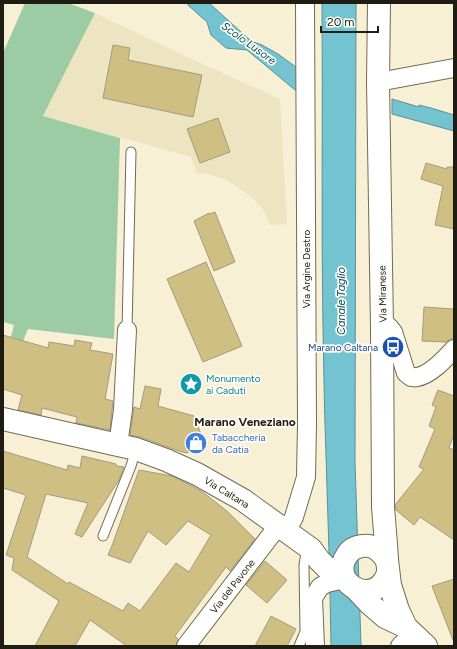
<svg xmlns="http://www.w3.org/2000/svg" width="457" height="649" font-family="Figtree,sans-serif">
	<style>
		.built { fill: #ede4c1 }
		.green { fill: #9dcba4 }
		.water { fill: #74c3d0; stroke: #5a9197 }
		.building { fill: #cfbf83; stroke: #a29b82 }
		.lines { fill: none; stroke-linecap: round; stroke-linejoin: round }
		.lane-casing { stroke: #726b53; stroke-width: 11 }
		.street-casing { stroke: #726b53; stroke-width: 20 }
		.secondary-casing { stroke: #726b53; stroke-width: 24 }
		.lane { stroke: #fff; stroke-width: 9 }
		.street { stroke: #fff; stroke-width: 18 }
		.secondary { stroke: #fff; stroke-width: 22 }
		.labels { text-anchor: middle; stroke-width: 3.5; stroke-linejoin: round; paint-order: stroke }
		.street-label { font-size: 10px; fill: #1f1d13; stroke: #fffdf8 }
		.transit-label { font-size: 10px; fill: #164399; stroke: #fffdf8; text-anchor: end }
		.culture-label { font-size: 10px; fill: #0d838f; stroke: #fffdf8; text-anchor: start }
		.shop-label { font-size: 10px; fill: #366cbe; stroke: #fffdf8; text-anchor: start }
		.water-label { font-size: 11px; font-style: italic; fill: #004c56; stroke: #fffdf8 }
		.quarter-label { font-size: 12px; font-weight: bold; fill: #1f1d13; stroke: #fffdf8 }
	</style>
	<rect width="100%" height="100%" fill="#f7f0d5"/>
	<path class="built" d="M 95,13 L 198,62 L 280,99 L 287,224 L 270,225 L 264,211 L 252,197 L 227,180 L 207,174 L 197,173 L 191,157 L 43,116 Z"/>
	<path class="green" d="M 25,3 L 68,3 L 95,13 L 43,116 L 120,138 L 114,339 L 28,329 L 23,341 L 11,337 L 14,325 L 3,322 L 3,53 Z"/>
	<g class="water">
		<path d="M 187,3 L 209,3 L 251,41 L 262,45 L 278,54 L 300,70 L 301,88 L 295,90 L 247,50 L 226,48 L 211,35 L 207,22 L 189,6 Z"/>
		<path d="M 322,3 L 356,3 L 355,462 L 361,646 L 331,646 C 330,540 324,435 323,329 C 321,221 323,112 322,3 Z"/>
		<path d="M 392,99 L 419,107 L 419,105 L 431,108 L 454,115 L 454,131 L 392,114 Z"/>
	</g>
	<g class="building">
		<path d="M 113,45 L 130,48 L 128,60 L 202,75 L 193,117 L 103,98 Z"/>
		<path d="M 218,118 L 230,152 L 200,163 L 187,129 Z"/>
		<path d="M 426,163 L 447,169 L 447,167 L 454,167 L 454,229 L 435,225 L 443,186 L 421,179 Z"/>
		<path d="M 215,212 L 235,262 L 214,271 L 194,221 L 209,213 L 210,214 Z"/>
		<path d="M 206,262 L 242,346 L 203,362 L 167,279 Z"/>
		<path d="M 424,307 L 454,309 L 454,338 L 453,339 L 450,339 L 446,342 L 422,341 Z"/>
		<path d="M 3,335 L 48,348 L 49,342 L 74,346 L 75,340 L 92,343 L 90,350 L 113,354 L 105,399 L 113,401 L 110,430 L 76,423 L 77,417 L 42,408 L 41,415 L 18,410 L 22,395 L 3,389 Z"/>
		<path d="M 145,386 L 161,389 L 158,406 L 194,416 L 206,447 L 186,453 L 173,449 L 140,437 L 130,435 L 134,407 L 140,409 Z"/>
		<path d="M 438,390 L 454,396 L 454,434 L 449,448 L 454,450 L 454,540 L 420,517 L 414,525 L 396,510 L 395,505 L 424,469 L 419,467 L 435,429 L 429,426 L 436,407 L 432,405 Z"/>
		<path d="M 3,451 L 67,470 L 68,465 L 80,468 L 82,456 L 116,464 L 116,466 L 124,467 L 119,480 L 82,537 L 75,534 L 88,503 L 46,494 L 27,557 L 68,584 L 69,582 L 123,611 L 128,603 L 140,611 L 176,563 L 189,572 L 211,535 L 188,521 L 166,545 L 148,531 L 130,563 L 108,555 L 113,543 L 139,470 L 172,476 L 190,485 L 204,493 L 228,512 L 255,539 L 230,571 L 226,567 L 175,636 L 178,639 L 176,646 L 127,646 L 90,620 L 75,646 L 35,646 L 59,601 L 12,570 L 14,558 L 6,555 L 26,495 L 3,488 Z"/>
		<path d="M 265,561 L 287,580 L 267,603 L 246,585 Z"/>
		<path d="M 454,579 L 454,640 L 453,640 L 432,586 Z"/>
		<path d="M 271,616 L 296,629 L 287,646 L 255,646 Z"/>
	</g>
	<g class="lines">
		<g class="lane-casing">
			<g id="lane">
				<path d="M 127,330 L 131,152"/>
				<path d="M 103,536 L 131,466 L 136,449"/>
				<path d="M 299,646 L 305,632 L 304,565 L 307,547"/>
			</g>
		</g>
		<g class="street-casing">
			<g id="street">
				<path d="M 378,82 L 454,68"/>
				<path d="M 382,326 L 389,327 L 393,332 L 406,373 L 411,377 C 413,377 415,378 417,377 C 430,375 445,359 454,349"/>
				<path d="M 118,445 L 123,410 L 127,330"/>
				<path d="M 286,532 L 294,517 L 306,477 L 307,425 L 305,3"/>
				<path d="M 186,646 L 278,526"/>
				<path d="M 315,646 L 313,598 L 320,587 L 327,583 L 344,579"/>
				<path d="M 400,646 L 413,634"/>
			</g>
		</g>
		<g class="secondary-casing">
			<g id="secondary">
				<path d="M 379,3 L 378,82 L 382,326 L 383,507 L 386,544 L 387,560 L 390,585 L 398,610 L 406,627 L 426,646"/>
				<path d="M 3,419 L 118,445 L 136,449 L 166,460 L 197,474 L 243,500 L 311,549 L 319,560 L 329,570 L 344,579"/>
				<path d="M 387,560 C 380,551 374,544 362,546 C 355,547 350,550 347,555 C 329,581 368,605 384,581 C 386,579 387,575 388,572"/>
				<path d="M 356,589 L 370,604 L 385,617 L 406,627"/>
			</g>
		</g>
		<use href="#lane" class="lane"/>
		<use href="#street" class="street"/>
		<use href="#secondary" class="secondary"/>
	</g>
	<defs>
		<g id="bus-disc" transform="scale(1.15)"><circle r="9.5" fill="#1a4fb4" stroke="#fffdf8"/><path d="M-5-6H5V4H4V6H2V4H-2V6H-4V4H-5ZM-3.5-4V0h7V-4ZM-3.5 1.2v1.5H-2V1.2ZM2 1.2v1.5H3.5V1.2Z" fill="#fff"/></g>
		<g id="sight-disc" transform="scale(1.15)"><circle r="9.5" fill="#0f9aa8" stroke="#fffdf8"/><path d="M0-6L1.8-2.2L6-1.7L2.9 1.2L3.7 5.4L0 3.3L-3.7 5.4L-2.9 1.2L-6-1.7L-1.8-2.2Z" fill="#fff"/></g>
		<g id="shop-disc" transform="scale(1.15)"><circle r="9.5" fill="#3f7fe0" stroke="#fffdf8"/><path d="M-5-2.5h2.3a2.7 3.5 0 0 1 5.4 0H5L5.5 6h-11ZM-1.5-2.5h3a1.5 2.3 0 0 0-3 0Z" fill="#fff"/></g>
	</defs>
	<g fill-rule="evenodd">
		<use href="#bus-disc" x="393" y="347"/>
		<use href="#sight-disc" x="191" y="384"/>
		<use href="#shop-disc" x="196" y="443"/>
	</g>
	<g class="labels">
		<g class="street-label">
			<text transform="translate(306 269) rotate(-90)" y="4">Via Argine Destro</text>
			<text transform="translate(382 294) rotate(-91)" y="4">Via Miranese</text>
			<text transform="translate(227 492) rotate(31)" y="4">Via Caltana</text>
			<text transform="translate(232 586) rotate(-52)" y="4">Via del Pavone</text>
		</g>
		<g class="transit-label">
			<text x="378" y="351">Marano Caltana</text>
		</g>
		<g class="culture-label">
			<text x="206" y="382">Monumento<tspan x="206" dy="12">ai Caduti</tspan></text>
		</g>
		<g class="shop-label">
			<text x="212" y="441">Tabaccheria<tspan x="212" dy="12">da Catia</tspan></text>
		</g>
		<g class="water-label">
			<text transform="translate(249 43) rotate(36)" y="4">Scolo Lusore</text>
			<text transform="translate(341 301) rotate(-90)" y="4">Canale Taglio</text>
		</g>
		<g class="quarter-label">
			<text x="245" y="426">Marano Veneziano</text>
		</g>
	</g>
	<rect width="457" height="649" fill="none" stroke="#1f1d13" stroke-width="8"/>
	<path d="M321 26v6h57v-6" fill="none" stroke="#1f1d13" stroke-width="2"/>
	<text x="327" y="26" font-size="12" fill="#1f1d13" stroke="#fffdf8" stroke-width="3" paint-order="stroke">20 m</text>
</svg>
